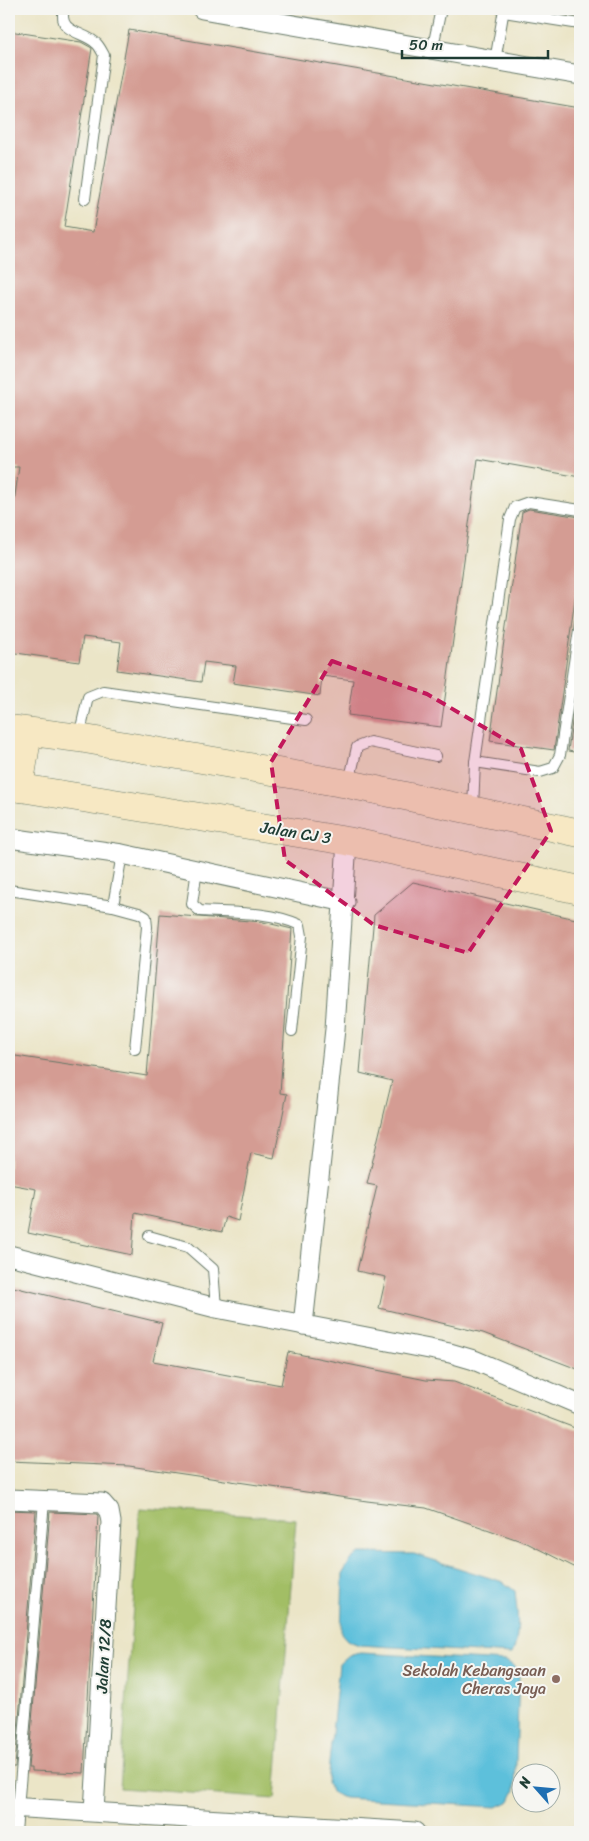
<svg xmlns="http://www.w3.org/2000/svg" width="589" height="1841" font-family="Sriracha,sans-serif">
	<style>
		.green { fill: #a2be65; stroke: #607e4c }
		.water { fill: #5dc0db; stroke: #3e7e88 }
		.building { fill: #d49c93 }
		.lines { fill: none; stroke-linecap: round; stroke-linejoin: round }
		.lane-casing { stroke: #667867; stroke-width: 12 }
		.street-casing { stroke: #667867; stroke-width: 21 }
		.secondary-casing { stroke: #667867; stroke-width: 29 }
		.lane { stroke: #fff; stroke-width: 10 }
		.street { stroke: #fff; stroke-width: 19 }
		.secondary { stroke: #f7e8c3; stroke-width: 28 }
		.marked { fill: #c2185b; fill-opacity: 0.2; stroke: #c2185b; stroke-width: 4; stroke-dasharray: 10 6; stroke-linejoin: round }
		.education-dot { fill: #8d6e63; stroke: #f6f6f2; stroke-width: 2 }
		.labels { text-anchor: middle; stroke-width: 4; stroke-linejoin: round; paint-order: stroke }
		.street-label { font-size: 16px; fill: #1f3d34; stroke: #f6f6f2 }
		.education-label { font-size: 16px; fill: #785e54; stroke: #f6f6f2; text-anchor: end }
	</style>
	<rect width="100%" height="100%" fill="#f6f6f2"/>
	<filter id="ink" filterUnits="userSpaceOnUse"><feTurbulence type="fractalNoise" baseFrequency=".02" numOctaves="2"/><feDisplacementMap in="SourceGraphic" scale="10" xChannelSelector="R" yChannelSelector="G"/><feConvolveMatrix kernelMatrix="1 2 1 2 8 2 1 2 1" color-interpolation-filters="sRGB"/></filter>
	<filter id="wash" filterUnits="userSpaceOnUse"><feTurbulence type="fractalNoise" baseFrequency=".0096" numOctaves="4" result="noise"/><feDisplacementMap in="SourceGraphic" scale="20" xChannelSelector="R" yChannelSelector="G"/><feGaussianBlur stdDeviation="1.12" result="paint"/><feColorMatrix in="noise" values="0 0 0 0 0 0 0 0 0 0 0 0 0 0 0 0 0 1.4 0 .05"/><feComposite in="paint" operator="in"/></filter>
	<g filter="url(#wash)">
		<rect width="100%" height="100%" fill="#ebe5c7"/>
		<path class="green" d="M 140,1508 L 296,1519 L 275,1799 L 120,1788 Z"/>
		<g class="water">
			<path d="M 360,1553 L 414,1554 L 503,1582 L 515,1591 C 517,1613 521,1633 512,1654 L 359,1645 L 347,1640 L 341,1633 L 343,1573 L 350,1561 Z"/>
			<path d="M 361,1653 L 506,1661 L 515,1667 L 519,1676 L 515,1790 L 510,1801 L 497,1807 L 344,1798 L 333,1793 L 327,1783 L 339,1664 L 349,1655 Z"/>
		</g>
		<g id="blocks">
			<g class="building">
				<path d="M 129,30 L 580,108 L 580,477 L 478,459 L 441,727 L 348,715 L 353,680 L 322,676 L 320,696 L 233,683 L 236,666 L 204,662 L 201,682 L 117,670 L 121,642 L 83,637 L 79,662 L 9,652 L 9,538 L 19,467 L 9,467 L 9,31 L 81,42 L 92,48 L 64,227 L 93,232 Z"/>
				<path d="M 529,509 L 580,517 L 580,563 L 554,750 L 490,741 L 522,512 Z"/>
				<path d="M 578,679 L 580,680 L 580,753 L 568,751 Z"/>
				<path d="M 413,882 L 580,920 L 580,1370 L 483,1333 L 379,1308 L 386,1277 L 357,1271 L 377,1186 L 367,1184 L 392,1081 L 360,1073 L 374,915 Z"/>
				<path d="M 160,914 L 263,922 L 292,929 L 280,1093 L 287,1094 L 274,1158 L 251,1153 L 238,1221 L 226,1217 L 222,1232 L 135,1213 L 132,1255 L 28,1233 L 36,1189 L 9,1184 L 9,1055 L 147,1076 Z"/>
				<path d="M 9,1286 L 162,1323 L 153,1361 L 281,1385 L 288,1352 L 426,1380 L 454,1382 L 580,1430 L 580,1570 L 527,1543 L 426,1508 L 367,1501 L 129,1466 L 9,1461 Z"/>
				<path d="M 9,1510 L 36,1511 L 15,1767 L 9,1767 Z"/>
				<path d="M 50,1512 L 97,1514 L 98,1516 L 84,1773 L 31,1771 L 31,1768 L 28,1768 Z"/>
			</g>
		</g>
	</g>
	<g filter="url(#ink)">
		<use href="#blocks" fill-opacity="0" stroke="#667867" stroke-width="1"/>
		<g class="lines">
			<g class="lane-casing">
				<g id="lane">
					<path d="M 64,9 C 57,34 85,31 97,44 C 100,47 102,52 104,55 L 85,199"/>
					<path d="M 504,12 L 580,24"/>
					<path d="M 432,51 L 441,9"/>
					<path d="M 495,61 L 504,9"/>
					<path d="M 79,737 L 88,697 L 103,691 L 306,720"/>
					<path d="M 475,762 L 540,772 L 553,768 L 560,755 L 580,623"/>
					<path d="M 349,783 L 357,747 L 370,742 L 436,756"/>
					<path d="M 473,808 L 475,762 L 510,519 L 515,507 L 529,502 L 580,510"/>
					<path d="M 197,870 L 192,904 L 200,911 C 233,913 270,911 300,925 L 302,936 L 292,1031"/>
					<path d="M 9,890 L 113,906 L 122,854"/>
					<path d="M 113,906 L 139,913 L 146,917 L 147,927 L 135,1049"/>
					<path d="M 149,1236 L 188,1247 L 213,1269 L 216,1308"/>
					<path d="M 16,1832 L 44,1501"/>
				</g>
			</g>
			<g class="street-casing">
				<g id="street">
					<path d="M 202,9 L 580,75"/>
					<path d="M 9,838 L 122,854 L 345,902"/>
					<path d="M 9,1255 L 216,1308 L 450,1353 L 474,1360 L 580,1405"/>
					<path d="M 303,1325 L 335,1029 L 347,841"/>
					<path d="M 9,1499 L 102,1503 L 109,1511 L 111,1522 L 94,1811"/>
					<path d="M 9,1807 L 415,1832"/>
				</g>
			</g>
			<g class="secondary-casing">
				<g id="secondary">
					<path d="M 9,729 L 79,738 L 348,784 L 580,833"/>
					<path d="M 9,786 L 347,841 L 580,890"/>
					<path d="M 19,788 L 28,732"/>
				</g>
			</g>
			<use href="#lane" class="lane"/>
			<use href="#street" class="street"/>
			<use href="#secondary" class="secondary"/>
		</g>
	</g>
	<path class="marked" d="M 332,661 L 427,694 L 521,749 L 551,831 L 468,953 L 374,925 L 285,860 L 271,762 Z"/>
	<circle class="education-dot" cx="556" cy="1679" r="5"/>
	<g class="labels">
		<g class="street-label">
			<text transform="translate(296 832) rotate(9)" y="6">Jalan CJ 3</text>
			<text transform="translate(103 1656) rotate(-87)" y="6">Jalan 12/8</text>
		</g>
		<g class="education-label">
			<text x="546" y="1676">Sekolah Kebangsaan<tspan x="546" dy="18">Cheras Jaya</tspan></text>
		</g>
	</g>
	<rect width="589" height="1841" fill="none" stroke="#f6f6f2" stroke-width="30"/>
	<g transform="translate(536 1788) rotate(297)"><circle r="24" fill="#f6f6f2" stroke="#a0aca6"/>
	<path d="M0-4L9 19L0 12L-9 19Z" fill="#1f6fb2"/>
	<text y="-8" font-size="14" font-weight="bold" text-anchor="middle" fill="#1f3d34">N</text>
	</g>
	<path d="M402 50v8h146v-8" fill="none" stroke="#1f3d34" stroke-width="2.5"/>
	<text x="409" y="50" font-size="15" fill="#1f3d34" stroke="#f6f6f2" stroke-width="4" paint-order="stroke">50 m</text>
</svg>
